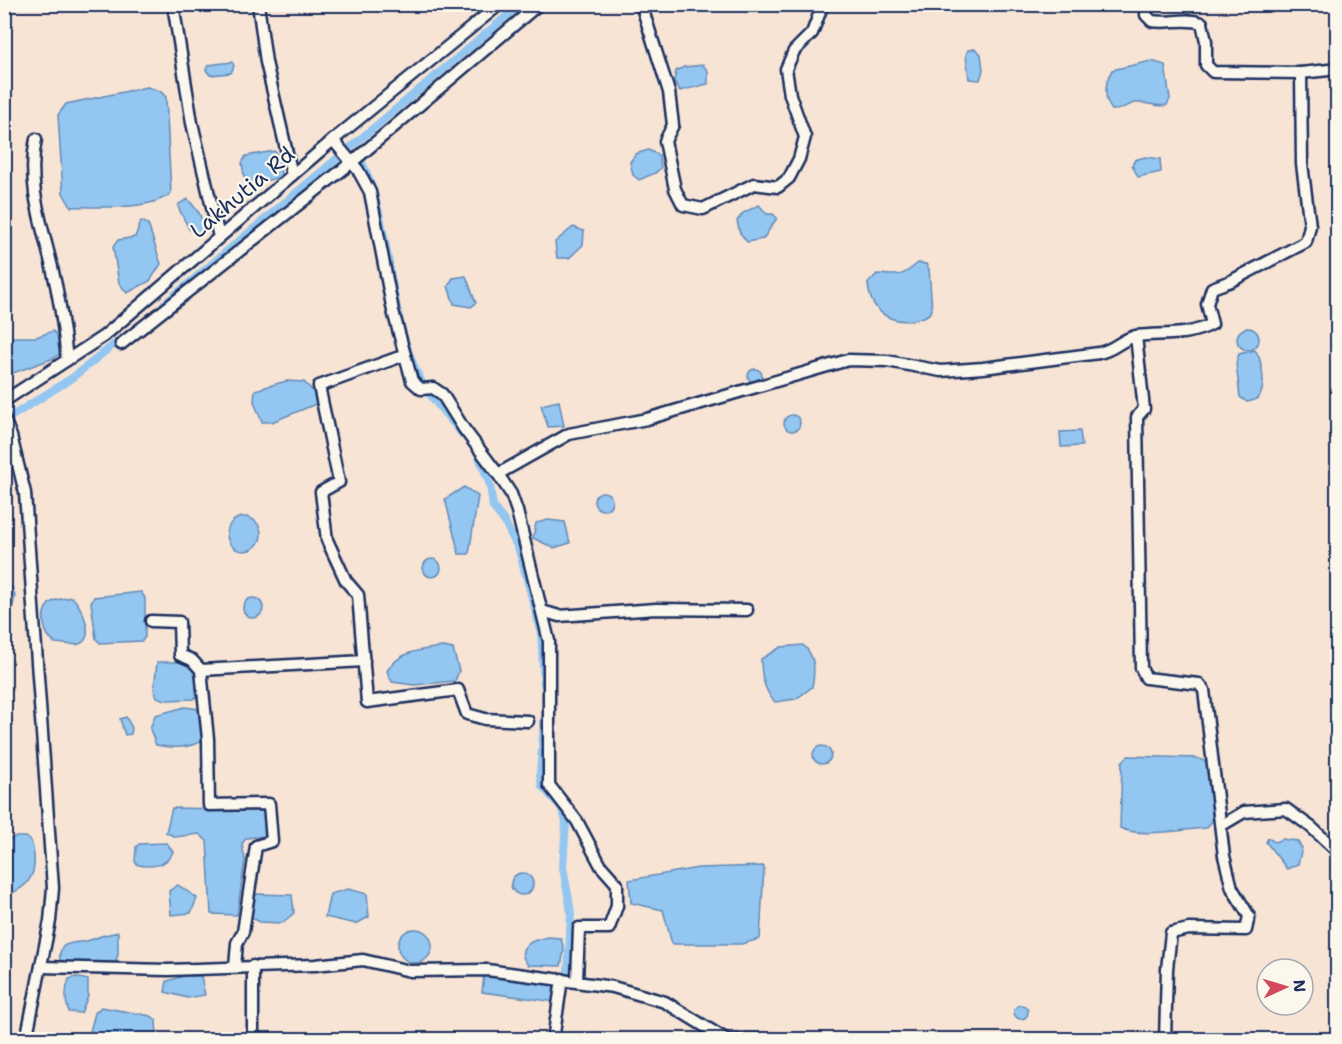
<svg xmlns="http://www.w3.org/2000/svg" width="1342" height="1044" font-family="'Shantell Sans',sans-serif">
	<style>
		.water { fill: #93c6f0; stroke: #638ab6; stroke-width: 1.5 }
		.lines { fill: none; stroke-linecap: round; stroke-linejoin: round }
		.canal { stroke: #93c6f0; stroke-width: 8 }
		.minor-casing { stroke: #1b2f5e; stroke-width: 15 }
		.minor { stroke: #fbf7ec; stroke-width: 10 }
		.labels { text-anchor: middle; stroke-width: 4.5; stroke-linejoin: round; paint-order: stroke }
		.street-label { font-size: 22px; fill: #1b2f5e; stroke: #fbf7ec }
	</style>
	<rect width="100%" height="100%" fill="#f7e4d5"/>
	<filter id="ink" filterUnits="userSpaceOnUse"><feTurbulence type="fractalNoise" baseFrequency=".0167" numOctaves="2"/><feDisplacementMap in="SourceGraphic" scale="12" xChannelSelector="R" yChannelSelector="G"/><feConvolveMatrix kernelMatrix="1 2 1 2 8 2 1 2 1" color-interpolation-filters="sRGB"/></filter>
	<g filter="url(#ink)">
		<g class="water">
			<path d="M 975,49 L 981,54 L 983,70 L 980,80 L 969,79 L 966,55 L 968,50 Z"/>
			<path d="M 1151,61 L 1165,65 L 1170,99 L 1167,105 C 1156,109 1144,99 1132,104 C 1124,106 1121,111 1112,110 C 1103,99 1105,82 1112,70 Z"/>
			<path d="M 232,62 L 234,66 L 231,73 L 210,75 L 206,70 L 208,65 Z"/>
			<path d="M 703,65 L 708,71 L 708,84 L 680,91 L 674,81 L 676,71 L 684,67 Z"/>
			<path d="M 147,87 L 160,91 L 166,97 L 171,193 C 152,211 97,206 71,207 L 63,193 L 58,115 L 66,104 Z"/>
			<path d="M 648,150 L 659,155 L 661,168 L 655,173 L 639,180 L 633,175 L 630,162 L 636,154 Z"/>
			<path d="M 274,151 L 279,155 L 281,177 L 252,184 L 245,181 L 242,163 L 246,156 Z"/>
			<path d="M 1145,157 L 1160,159 L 1161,172 L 1138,177 L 1132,165 L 1135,160 Z"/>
			<path d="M 5,165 L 12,211 L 5,221 L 4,221 Z"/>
			<path d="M 188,199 L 199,213 L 205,227 L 198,236 L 189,229 L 178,207 L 179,204 Z"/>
			<path d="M 759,205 L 767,214 L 773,214 L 777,218 L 763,239 L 747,242 L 740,233 L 737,221 L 743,213 Z"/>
			<path d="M 141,221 L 148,224 L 161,264 L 150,281 L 127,293 L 119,283 L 113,247 L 118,240 L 135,237 Z"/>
			<path d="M 573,227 L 584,231 L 583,245 L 569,258 L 557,258 L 555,242 Z"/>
			<path d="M 918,263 L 926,264 L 929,269 L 932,310 C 927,318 920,318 912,320 C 887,324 869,308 868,283 L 877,274 C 899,275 899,279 918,263 Z"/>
			<path d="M 466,276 L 476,303 L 471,307 L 454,304 L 448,286 L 453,278 Z"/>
			<circle cx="1248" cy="339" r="11"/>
			<path d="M 53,331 L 61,339 L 62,352 L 54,358 L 5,376 L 4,337 L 36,337 Z"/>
			<path d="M 1255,350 C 1262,358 1266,386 1260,395 C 1257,400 1252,401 1247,402 L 1240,397 L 1236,363 L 1239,354 Z"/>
			<circle cx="755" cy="376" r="7"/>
			<path d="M 286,381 L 304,382 L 315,393 L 316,404 L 272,422 L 262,422 L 254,402 L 255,390 Z"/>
			<path d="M 559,401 L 564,426 L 548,427 L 541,405 Z"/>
			<circle cx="792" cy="423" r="8"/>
			<path d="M 1080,431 L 1082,446 L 1061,447 L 1060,432 Z"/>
			<path d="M 464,487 L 478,496 L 469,554 L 459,554 L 445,499 Z"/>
			<circle cx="603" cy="501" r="9"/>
			<circle cx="244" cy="534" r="17"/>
			<path d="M 548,520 L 565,522 L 570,543 L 554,548 L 533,538 L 536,523 Z"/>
			<circle cx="432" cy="568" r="9"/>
			<path d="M 5,586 L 12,587 L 15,596 L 13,606 L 5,611 Z"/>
			<path d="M 141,592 L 145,598 L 145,637 L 142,641 L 100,643 L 96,639 L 91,602 L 94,597 Z"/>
			<path d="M 72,597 C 81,605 97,638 79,644 C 73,646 61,643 55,643 C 44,636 39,614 49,604 C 55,598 65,599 72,597 Z"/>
			<circle cx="253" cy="608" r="10"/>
			<path d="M 803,645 C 816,656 815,672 812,687 L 796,699 L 775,702 C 764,691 761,675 761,659 L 781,647 Z"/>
			<path d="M 443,647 L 453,649 L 459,671 L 455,681 L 414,685 L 392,682 L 387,671 C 400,651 419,650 443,647 Z"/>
			<path d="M 157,662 L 191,662 L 198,669 C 199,680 203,692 194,699 L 165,700 L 157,697 L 154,690 Z"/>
			<path d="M 185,707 L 199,709 L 205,726 L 205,740 C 188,748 175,749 156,745 L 150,729 L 155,715 Z"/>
			<path d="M 126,717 L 132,728 L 131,734 L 125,735 L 120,719 Z"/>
			<circle cx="822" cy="755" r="9"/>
			<path d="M 1128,756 L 1197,758 L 1207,762 L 1213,819 L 1207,828 C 1184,829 1140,838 1120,828 L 1122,762 Z"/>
			<path d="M 172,808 L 264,810 L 265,836 L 246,838 L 242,844 L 245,860 L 237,915 L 211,914 L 207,841 L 199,834 L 175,837 L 166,832 Z"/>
			<path d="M 15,837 L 26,837 L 31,841 C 39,868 33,888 5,895 L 5,841 Z"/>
			<path d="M 1268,838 L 1275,842 L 1282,839 L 1297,841 L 1302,848 L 1298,864 L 1287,869 L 1266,842 Z"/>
			<path d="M 167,843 L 173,852 C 166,867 152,867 138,865 L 135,862 L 136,847 L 139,844 Z"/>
			<path d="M 764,866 L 760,939 L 741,944 L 672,944 L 663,910 L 631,903 L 629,880 L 698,868 Z"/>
			<circle cx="522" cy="884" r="11"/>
			<path d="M 178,885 L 197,898 L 191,913 L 171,915 L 169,891 Z"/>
			<path d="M 348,889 L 367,894 L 369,917 L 356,924 L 325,917 L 330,894 Z"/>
			<path d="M 256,894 L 292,895 L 294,913 L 282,923 L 260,922 L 250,917 Z"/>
			<circle cx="415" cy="946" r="17"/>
			<path d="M 118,932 L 118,955 L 115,964 L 66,965 L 60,962 C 57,937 77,945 90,940 C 100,936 107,934 118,932 Z"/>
			<path d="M 548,937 L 561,938 L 564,950 L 561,966 L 528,965 C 513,947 532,940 548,937 Z"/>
			<path d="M 484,975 L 558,985 L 556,1002 L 482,992 Z"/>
			<path d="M 184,976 L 201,976 L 205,995 L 187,998 L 165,992 L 167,981 Z"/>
			<path d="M 76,977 L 88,980 L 88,996 L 81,1013 L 69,1012 C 65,1002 65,990 69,979 Z"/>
			<circle cx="1021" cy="1012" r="7"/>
			<path d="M 101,1007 L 151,1016 L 156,1020 L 157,1039 L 88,1039 L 95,1013 Z"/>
		</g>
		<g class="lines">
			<g class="canal">
				<path d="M 361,160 C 393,227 386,306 417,373 C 428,396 448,416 463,435"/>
				<path d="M 164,304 L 521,4"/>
				<path d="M 4,421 L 72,378 L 122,338"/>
				<path d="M 478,454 L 490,485 L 493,507 L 504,521 L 519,550 L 541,631 L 544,684"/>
				<path d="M 544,720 L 540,775 L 542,786 L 561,807 L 566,821 L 563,867 L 571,912 L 568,975"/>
			</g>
			<g class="minor-casing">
				<g id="minor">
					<path d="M 173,4 L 192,123 L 219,237"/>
					<path d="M 258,4 L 266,62 L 292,175"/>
					<path d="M 641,4 L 669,92 L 673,125 L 665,141 L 675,189 L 683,205 L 703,209 L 754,184 L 778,187 L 789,178 L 799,159 L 805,137 L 790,95 L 786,69 L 794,51 L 812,33 L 823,4"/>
					<path d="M 1147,4 L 1146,15 L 1152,21 C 1169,24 1185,17 1202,23 L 1206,41 L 1206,65 L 1213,72 L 1301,73 L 1338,69"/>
					<path d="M 36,139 C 27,182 41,222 51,263 C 59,295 64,328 67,360"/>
					<path d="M 333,140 L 358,170 L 370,192 L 393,311 L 412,381 L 421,389 L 433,388 L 442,394 L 464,429 L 498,474 L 569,434 L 647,419 L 848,360 L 887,361 L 941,371 L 983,368 L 1099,353 C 1117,349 1122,338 1137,336 C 1162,333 1188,337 1212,324 L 1207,304 L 1212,288 L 1231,281 L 1306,242 L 1310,226 L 1302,164 L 1301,73"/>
					<path d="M 1136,336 L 1144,409 L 1137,417 L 1141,668 L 1146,678 L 1199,684 L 1204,690 L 1224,856 L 1232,888 L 1249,916 L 1246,930 L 1189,929 L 1171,933 L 1167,969 L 1165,1040"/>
					<path d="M 121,344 L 351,163 L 539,4"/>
					<path d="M 405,355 L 319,386 L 339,482 L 321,492 L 327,540 L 346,581 L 358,595 L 367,702 L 458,690 L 467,714 L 485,719 L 528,721"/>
					<path d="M 4,401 L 104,336 L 333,140 L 500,4"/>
					<path d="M 4,419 L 11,436 L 25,493 L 53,888 L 50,921 L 26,1040"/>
					<path d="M 498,474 L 511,494 L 517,511 L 549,641 L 549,785 L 577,821 L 601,866 L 617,884 L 617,906 L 609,928 L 579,928 L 577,981"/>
					<path d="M 542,611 L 559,616 L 656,609 L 747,610"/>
					<path d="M 151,621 L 179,622 L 180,655 L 192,660 L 201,670 L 364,661"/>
					<path d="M 201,670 L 208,739 L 209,805 L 269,804 L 272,841 L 256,846 L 243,932 L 237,943 L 235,967"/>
					<path d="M 1222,825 L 1244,812 L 1286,809 L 1311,827 L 1338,852"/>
					<path d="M 253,966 L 253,1040"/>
					<path d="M 41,967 L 168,970 L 315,965 L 363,960 L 410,971 L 487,970 L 613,987 L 665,1002 L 727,1040"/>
					<path d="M 553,1040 L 562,979"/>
					<path d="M 733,1040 L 769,1040"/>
				</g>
			</g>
			<use href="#minor" class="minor"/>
		</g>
	</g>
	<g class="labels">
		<g class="street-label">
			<text transform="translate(242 192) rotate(-40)" y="8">Lakhutia Rd</text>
		</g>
	</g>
	<rect width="1342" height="1044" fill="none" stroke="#fbf7ec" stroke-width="24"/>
	<rect x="12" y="12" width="1318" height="1020" fill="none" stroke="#1b2f5e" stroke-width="2" filter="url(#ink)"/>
	<g transform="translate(1285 987) rotate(86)"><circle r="28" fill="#fbf7ec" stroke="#a1a7b3" stroke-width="1.5"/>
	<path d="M0-4.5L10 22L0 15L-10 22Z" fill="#d1495b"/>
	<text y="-9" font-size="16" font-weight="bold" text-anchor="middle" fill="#1b2f5e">N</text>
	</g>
</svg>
